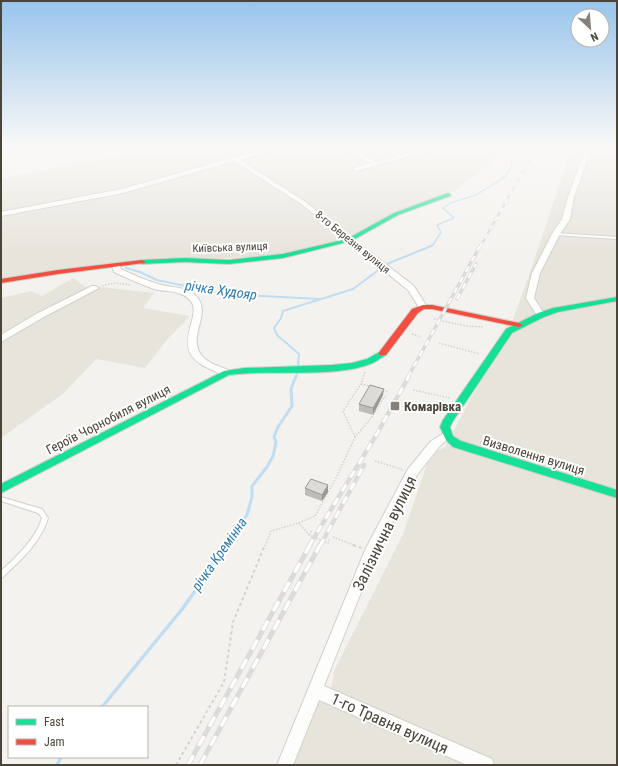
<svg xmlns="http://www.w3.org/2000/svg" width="618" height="766" font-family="'Roboto Condensed',sans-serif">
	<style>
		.residential { fill: #e7e4dc }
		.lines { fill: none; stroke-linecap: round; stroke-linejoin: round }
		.stream-far3 { stroke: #c0ddf1; stroke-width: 1.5 }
		.stream-far2 { stroke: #c0ddf1; stroke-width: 2 }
		.stream-far1 { stroke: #c0ddf1; stroke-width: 3 }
		.stream { stroke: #c0ddf1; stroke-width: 3.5 }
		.lane-casing { stroke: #d2d0cb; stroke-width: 2 }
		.street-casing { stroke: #d2d0cb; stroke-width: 2 }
		.fast-casing { stroke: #d3cfc5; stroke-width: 2 }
		.jam-casing { stroke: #d3cfc5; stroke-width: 2 }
		.path-far1 { stroke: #d3d2cc; stroke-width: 1.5; stroke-dasharray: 1.5 1.5; stroke-linecap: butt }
		.path { stroke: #d3d2cc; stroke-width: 2; stroke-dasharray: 3 3; stroke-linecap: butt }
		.lane { fill: #fdfdfc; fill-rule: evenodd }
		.street { fill: #fdfdfc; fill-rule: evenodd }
		.fast { fill: #16e098; fill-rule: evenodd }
		.jam { fill: #f24e42; fill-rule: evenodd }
		.rail-far3-casing { stroke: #dbdbda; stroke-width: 2.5 }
		.rail-far2-casing { stroke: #dbdbda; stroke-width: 3.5 }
		.rail-far1-casing { stroke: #dbdbda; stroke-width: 4.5 }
		.rail-casing { stroke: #dbdbda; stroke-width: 5 }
		.rail-far3 { stroke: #fff; stroke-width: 1.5; stroke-dasharray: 5; stroke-linecap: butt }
		.rail-far2 { stroke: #fff; stroke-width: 2; stroke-dasharray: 6; stroke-linecap: butt }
		.rail-far1 { stroke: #fff; stroke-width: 3; stroke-dasharray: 8; stroke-linecap: butt }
		.rail { stroke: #fff; stroke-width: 3.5; stroke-dasharray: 11; stroke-linecap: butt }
		.wall { fill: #bfbcb8 }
		.shaded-wall { fill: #9b9996 }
		.building { fill: #dedbd6; stroke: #9b9996 }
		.poi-dot { fill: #868178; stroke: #fff; stroke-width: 1.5 }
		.labels { text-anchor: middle; stroke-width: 4; stroke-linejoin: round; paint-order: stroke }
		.far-street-label { font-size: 11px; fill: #4b4439; stroke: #fff }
		.poi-label { font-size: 13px; font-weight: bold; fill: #4b4439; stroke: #fff; text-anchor: start }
		.street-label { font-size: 13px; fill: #4b4439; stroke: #fff }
		.water-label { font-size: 14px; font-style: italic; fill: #2e7ab2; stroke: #fff }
		.near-street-label { font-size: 16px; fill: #4b4439; stroke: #fff }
	</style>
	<rect width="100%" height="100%" fill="#f4f2ee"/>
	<g class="residential">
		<path d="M 185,147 L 507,147 L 504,152 L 455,191 L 400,210 L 342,240 L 265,257 L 187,259 L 1,280 L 1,179 L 83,162 Z"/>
		<path d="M 572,147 L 617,147 L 617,765 L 289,765 L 316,701 L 323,703 L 332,685 L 334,671 L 403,534 L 427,464 L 437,451 L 445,447 L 513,319 L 533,264 Z"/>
		<path d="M 73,278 L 91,291 L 100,287 L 154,293 L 143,308 L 190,316 L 166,341 L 145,368 L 96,359 L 64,393 L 1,438 L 1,298 L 31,291 L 42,296 Z"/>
	</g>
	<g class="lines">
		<path class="stream-far3" d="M 428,247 L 433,245 L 441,232 L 437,225 L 454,218 L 443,208 L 450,203 L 476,195 L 505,177 L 512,166 L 511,156 L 519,147"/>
		<g class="stream-far2">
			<path d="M 387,264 L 431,246"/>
			<path d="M 126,268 L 140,272 L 157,280 L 224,294 L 319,299"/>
			<path d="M 298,366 L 299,354 L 277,335 L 274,328 L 281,318 L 283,311 L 353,289 L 380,269"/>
			<path d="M 296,377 L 298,371"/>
		</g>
		<path class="stream-far1" d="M 223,546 L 247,515 L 252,497 L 252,486 L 267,467 L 273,456 L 276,442 L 274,437 L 278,427 L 292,406 L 291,389 L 296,376"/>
		<g class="stream">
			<path d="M 102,707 L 183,608 L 208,573 L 217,554 L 224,545"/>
			<path d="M 57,765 L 61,757"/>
		</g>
		<g class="lane-casing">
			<g id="lane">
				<path d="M 555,233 L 617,237 L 617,239 L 556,235 L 555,235 Z"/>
				<path d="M 1,497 L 42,509 L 48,518 C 41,542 21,560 3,577 L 1,578 L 1,571 C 17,556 35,540 42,518 L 38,513 L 1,501 Z"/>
			</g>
		</g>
		<g class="street-casing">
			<g id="street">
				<path d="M 271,147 L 281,147 L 240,160 L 304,201 L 414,286 L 427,307 L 426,309 L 420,309 L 408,290 L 300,203 L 234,161 L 123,193 L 1,216 L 1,212 L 122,189 Z"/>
				<path d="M 341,147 L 349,147 L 376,162 L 431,147 L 441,147 L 356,171 L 353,169 L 354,168 L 370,163 Z"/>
				<path d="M 586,147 L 592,147 L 574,197 L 570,219 L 560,234 L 540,273 L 534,298 L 545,315 L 544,317 L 538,317 L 526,298 L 532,273 L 552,234 L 562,219 L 568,197 Z"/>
				<path d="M 113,264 L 119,264 L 121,269 C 133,275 145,280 158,284 C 170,288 186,286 196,296 C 214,314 183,339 205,359 C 212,365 223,367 230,371 L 232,373 L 230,375 C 224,377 217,372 210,369 C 164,349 207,315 189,299 C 180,290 165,292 154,289 C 140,284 127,278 114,272 L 112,266 Z"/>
				<path d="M 92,286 L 95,286 L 99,288 L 42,318 L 1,342 L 1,335 L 36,314 Z"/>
				<path d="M 447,431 L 451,432 L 452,435 L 439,447 L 417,475 L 377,552 L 324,686 L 492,759 L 494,765 L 467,765 L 319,700 L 293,765 L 277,765 L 366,548 L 408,469 L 431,441 Z"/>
			</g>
		</g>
		<g class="fast-casing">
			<g id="fast">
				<path d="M 448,193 L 451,195 L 450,196 L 398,215 L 351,241 L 283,258 L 229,264 L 184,262 L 142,264 L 138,262 L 142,260 L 184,258 L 229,260 L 283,254 L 347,239 L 394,213 Z"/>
				<path d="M 617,297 L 617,301 L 558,312 L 544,317 L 512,333 L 453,421 L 450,427 L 453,436 L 461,441 L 617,490 L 617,498 L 453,447 L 446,440 L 440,427 L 443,420 L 506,329 L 538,313 L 553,308 Z"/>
				<path d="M 383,350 L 386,351 L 387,353 L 386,355 C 382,357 377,361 373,363 C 335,379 272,369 229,375 L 1,493 L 1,484 L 224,371 L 244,368 L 332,365 L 352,363 L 367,359 Z"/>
			</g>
		</g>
		<g class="jam-casing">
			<g id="jam">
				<path d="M 142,260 L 146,262 L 144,263 L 58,274 L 1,283 L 1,279 L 58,270 Z"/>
				<path d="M 423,305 L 432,305 L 519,323 L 523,325 L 519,327 L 432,309 L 424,309 L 418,313 L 386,355 L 380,355 L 379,353 L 380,351 L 412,309 Z"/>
			</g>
		</g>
		<g class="path-far1">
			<path d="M 102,286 L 114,283 L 131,285"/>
			<path d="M 434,319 L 466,326 L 484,327"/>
			<path d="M 412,334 L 421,337"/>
			<path d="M 439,343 L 480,354"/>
			<path d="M 361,384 L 370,386"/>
			<path d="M 383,390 L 389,392"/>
			<path d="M 413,390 L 450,398"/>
			<path d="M 355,437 L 343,411 L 361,384 L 365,372"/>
			<path d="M 375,461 L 404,470"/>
			<path d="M 299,523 L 315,516 L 337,476 L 355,437 L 372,417 L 384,397 L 386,397"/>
			<path d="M 309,535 L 312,530"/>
			<path d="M 333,537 L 356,546"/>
			<path d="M 265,546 L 271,531 L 299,523 L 309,535 L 328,543 L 330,538"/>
		</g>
		<g class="path">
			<path d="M 353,545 L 362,548"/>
			<path d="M 176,765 L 224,682 L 233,622 L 265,545"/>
		</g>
		<use href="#lane" class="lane"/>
		<use href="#street" class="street"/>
		<use href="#fast" class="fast"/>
		<use href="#jam" class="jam"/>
		<g class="rail-far3-casing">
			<path id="rail-far3" d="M 480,247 L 537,147"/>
		</g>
		<g class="rail-far2-casing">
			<g id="rail-far2">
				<path d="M 457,299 L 476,264"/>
				<path d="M 408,377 L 480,246"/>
			</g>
		</g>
		<g class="rail-far1-casing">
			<g id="rail-far1">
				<path d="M 309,546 L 378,432 L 409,376"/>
				<path d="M 320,546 L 364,465"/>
			</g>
		</g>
		<g class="rail-casing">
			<g id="rail">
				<path d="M 188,765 L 310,545"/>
				<path d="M 200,765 L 320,545"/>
			</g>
		</g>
		<use href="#rail-far3" class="rail-far3"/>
		<use href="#rail-far2" class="rail-far2"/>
		<use href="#rail-far1" class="rail-far1"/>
		<use href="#rail" class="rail"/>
	</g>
	<g class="wall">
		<path d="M 383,395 L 373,415 L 359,411 L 359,404 Z"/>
		<path d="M 328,485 L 328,492 L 322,501 L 305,495 L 305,488 Z"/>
	</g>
	<g class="shaded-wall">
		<path d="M 384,389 L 383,395 L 373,415 L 373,408 Z"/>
		<path d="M 328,485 L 328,492 L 322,501 L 322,495 Z"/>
	</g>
	<g class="building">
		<path d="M 370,385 L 384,389 L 373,408 L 359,404 Z"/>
		<path d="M 311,479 L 328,485 L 322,495 L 305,488 Z"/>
	</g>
	<linearGradient id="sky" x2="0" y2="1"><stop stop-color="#98c4ec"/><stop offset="0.58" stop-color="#faf9f7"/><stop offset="1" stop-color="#faf9f7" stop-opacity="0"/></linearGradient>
	<rect width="618" height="254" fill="url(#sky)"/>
	<rect class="poi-dot" x="390" y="401" width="10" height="10" rx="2"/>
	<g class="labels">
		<g class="far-street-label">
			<text transform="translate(353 242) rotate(39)" y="4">8-го Березня вулиця</text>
			<text transform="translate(230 247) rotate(-2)" y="4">Київська вулиця</text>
		</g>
		<g class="poi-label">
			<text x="404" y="411">Комарівка</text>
		</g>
		<g class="street-label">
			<text transform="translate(108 419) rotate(-27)" y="5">Героїв Чорнобиля вулиця</text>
			<text transform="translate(534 455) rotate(17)" y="5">Визволення вулиця</text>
		</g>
		<g class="water-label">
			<text transform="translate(221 290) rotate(8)" y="5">річка Худояр</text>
			<text transform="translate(219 554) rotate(-55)" y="5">річка Кремінна</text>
		</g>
		<g class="near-street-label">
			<text transform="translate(384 533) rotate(-64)" y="6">Залізнична вулиця</text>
			<text transform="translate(390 723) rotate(24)" y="6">1-го Травня вулиця</text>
		</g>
	</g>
	<rect width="618" height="766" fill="none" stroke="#4b4439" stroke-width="4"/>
	<rect x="8" y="706" width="140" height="52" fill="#ffffff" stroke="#b7b4b0"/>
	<rect x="16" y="719" width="20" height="6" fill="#16e098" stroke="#b7b4b0"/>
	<text x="44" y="726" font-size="12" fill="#4b4439">Fast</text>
	<rect x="16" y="739" width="20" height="6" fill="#f24e42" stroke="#b7b4b0"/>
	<text x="44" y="746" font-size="12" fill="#4b4439">Jam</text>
	<g transform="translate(590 28) rotate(154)"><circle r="19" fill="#ffffff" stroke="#b7b4b0"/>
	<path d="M0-3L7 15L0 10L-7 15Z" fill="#868178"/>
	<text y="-6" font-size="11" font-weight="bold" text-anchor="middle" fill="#4b4439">N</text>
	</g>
</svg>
